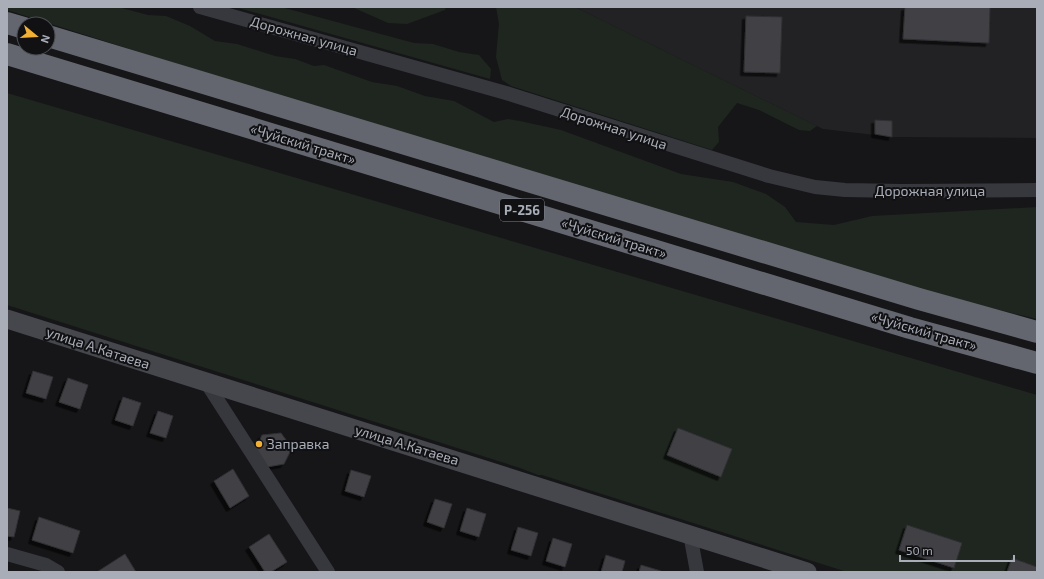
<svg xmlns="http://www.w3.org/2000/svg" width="1044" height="579" font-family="'Exo 2',sans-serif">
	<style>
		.built { fill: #222225 }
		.green { fill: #1e261f }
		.building { fill: #404145; stroke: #303034; filter: url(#shadow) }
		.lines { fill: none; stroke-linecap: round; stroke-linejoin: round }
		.street { stroke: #37383d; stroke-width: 14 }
		.secondary { stroke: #45474d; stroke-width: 19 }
		.highway { stroke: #63666e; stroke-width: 22 }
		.poi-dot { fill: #f2b134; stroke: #111113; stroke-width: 1.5 }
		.labels { text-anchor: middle; stroke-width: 4; stroke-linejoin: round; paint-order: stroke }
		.shield { fill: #111113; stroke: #7b7e86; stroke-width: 1 }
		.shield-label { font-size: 13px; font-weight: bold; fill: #a8adb8 }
		.street-label { font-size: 14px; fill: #a8adb8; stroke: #111113 }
		.poi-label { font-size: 14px; fill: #a8adb8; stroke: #111113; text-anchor: start }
	</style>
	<defs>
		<filter id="shadow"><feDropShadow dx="-3.5" dy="3.5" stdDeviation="0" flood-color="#0009"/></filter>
	</defs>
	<rect width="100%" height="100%" fill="#161618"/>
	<path class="built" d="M 575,7 L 1037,7 L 1037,138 L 892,137 L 823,129 Z"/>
	<g class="green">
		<path d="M 7,7 L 118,7 L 148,15 L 166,16 L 190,26 L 215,41 L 237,44 L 275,56 L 295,59 L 314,66 L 324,65 L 372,82 L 397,86 L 425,96 L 454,101 L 494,122 L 508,119 L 520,121 L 561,130 L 681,174 L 733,182 L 766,194 L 785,207 L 796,222 L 834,225 L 872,216 L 1037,207 L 1037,319 L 899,286 L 302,104 L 7,10 Z"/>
		<path d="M 235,7 L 281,7 L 414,43 L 433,44 L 459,52 L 479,55 L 491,69 L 490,79 Z"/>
		<path d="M 352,7 L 446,7 L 445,10 L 407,24 L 388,23 Z"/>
		<path d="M 496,7 L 575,7 L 817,126 L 810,131 L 799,130 L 759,110 L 737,103 L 718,127 L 719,142 L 712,150 L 511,86 L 502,80 L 496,57 L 499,24 Z"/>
		<path d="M 7,93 L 1037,395 L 1037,572 L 847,572 L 542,475 L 538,475 L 520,468 L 7,305 Z"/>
	</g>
	<g class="building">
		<path d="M 905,7 L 990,7 L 989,43 L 903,39 Z"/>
		<path d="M 746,16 L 782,17 L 780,73 L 744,72 Z"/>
		<path d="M 875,120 L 892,121 L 892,137 L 875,134 Z"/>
		<path d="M 33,371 L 53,377 L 46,399 L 26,393 Z"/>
		<path d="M 68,378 L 88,385 L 80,409 L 59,402 Z"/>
		<path d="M 123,397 L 141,403 L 133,426 L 115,420 Z"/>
		<path d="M 158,411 L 173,416 L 166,438 L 150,433 Z"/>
		<path d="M 678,428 L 732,449 L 721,477 L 667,455 Z"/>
		<path d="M 281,433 L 292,448 L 284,464 L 267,467 L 255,451 L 262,435 Z"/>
		<path d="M 233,469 L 249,496 L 230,508 L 214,481 Z"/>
		<path d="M 351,470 L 371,476 L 364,497 L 345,491 Z"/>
		<path d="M 435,499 L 452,504 L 444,528 L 427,522 Z"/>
		<path d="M 7,508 L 20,511 L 14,537 L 7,536 Z"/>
		<path d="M 467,508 L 486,514 L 479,537 L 460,531 Z"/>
		<path d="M 39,517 L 80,531 L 73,553 L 32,540 Z"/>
		<path d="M 907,525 L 962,543 L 954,568 L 899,550 Z"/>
		<path d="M 518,527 L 538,533 L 531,556 L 511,550 Z"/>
		<path d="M 269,534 L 287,562 L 271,572 L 265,572 L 249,547 Z"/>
		<path d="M 553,538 L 572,544 L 565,567 L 546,561 Z"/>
		<path d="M 125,554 L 136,572 L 97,572 Z"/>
		<path d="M 606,555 L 625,561 L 622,572 L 601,572 Z"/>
		<path d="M 1012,558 L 1037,567 L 1037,572 L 1007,572 Z"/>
		<path d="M 641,565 L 661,571 L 660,572 L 639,572 Z"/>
	</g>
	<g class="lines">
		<g class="street">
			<path d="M 200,7 L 506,93 L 769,176 L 815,187 L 845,190 L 901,191 L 1037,190"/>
			<path d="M 206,382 L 328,572"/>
			<path d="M 690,534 L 697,572"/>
			<path d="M 7,554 L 46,565 L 58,572"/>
		</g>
		<path class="secondary" d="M 7,319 L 807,572"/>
		<g class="highway">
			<path d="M 7,23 L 24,28"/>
			<path d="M 48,36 L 919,299 L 1037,332"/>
			<path d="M 7,54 L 910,328 L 1037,363"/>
		</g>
	</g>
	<circle class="poi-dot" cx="259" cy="444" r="4"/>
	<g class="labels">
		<rect class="shield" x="500" y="199" width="44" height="22" rx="3"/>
		<g class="shield-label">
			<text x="522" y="215">Р-256</text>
		</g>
		<g class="street-label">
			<text transform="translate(304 36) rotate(16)" y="5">Дорожная улица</text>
			<text transform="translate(614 128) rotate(18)" y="5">Дорожная улица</text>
			<text transform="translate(303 144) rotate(17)" y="5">«Чуйский тракт»</text>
			<text x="930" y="196">Дорожная улица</text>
			<text transform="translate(614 238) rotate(17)" y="5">«Чуйский тракт»</text>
			<text transform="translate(924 331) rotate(16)" y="5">«Чуйский тракт»</text>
			<text transform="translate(98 348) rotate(18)" y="5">улица А.Катаева</text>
			<text transform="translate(407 445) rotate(17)" y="5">улица А.Катаева</text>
		</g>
		<g class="poi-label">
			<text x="267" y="449">Заправка</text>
		</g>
	</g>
	<rect width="1044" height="579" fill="none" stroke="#a8adb8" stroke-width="16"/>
	<g transform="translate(36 36) rotate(108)"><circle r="19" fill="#111113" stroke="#4d4f55"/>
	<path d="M0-3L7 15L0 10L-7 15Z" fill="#f2b134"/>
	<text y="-6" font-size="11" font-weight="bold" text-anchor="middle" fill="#a8adb8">N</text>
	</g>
	<path d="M900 555v6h114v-6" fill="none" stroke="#a8adb8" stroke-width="2"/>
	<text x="906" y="555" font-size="12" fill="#a8adb8" stroke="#111113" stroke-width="3" paint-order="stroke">50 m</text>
</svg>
